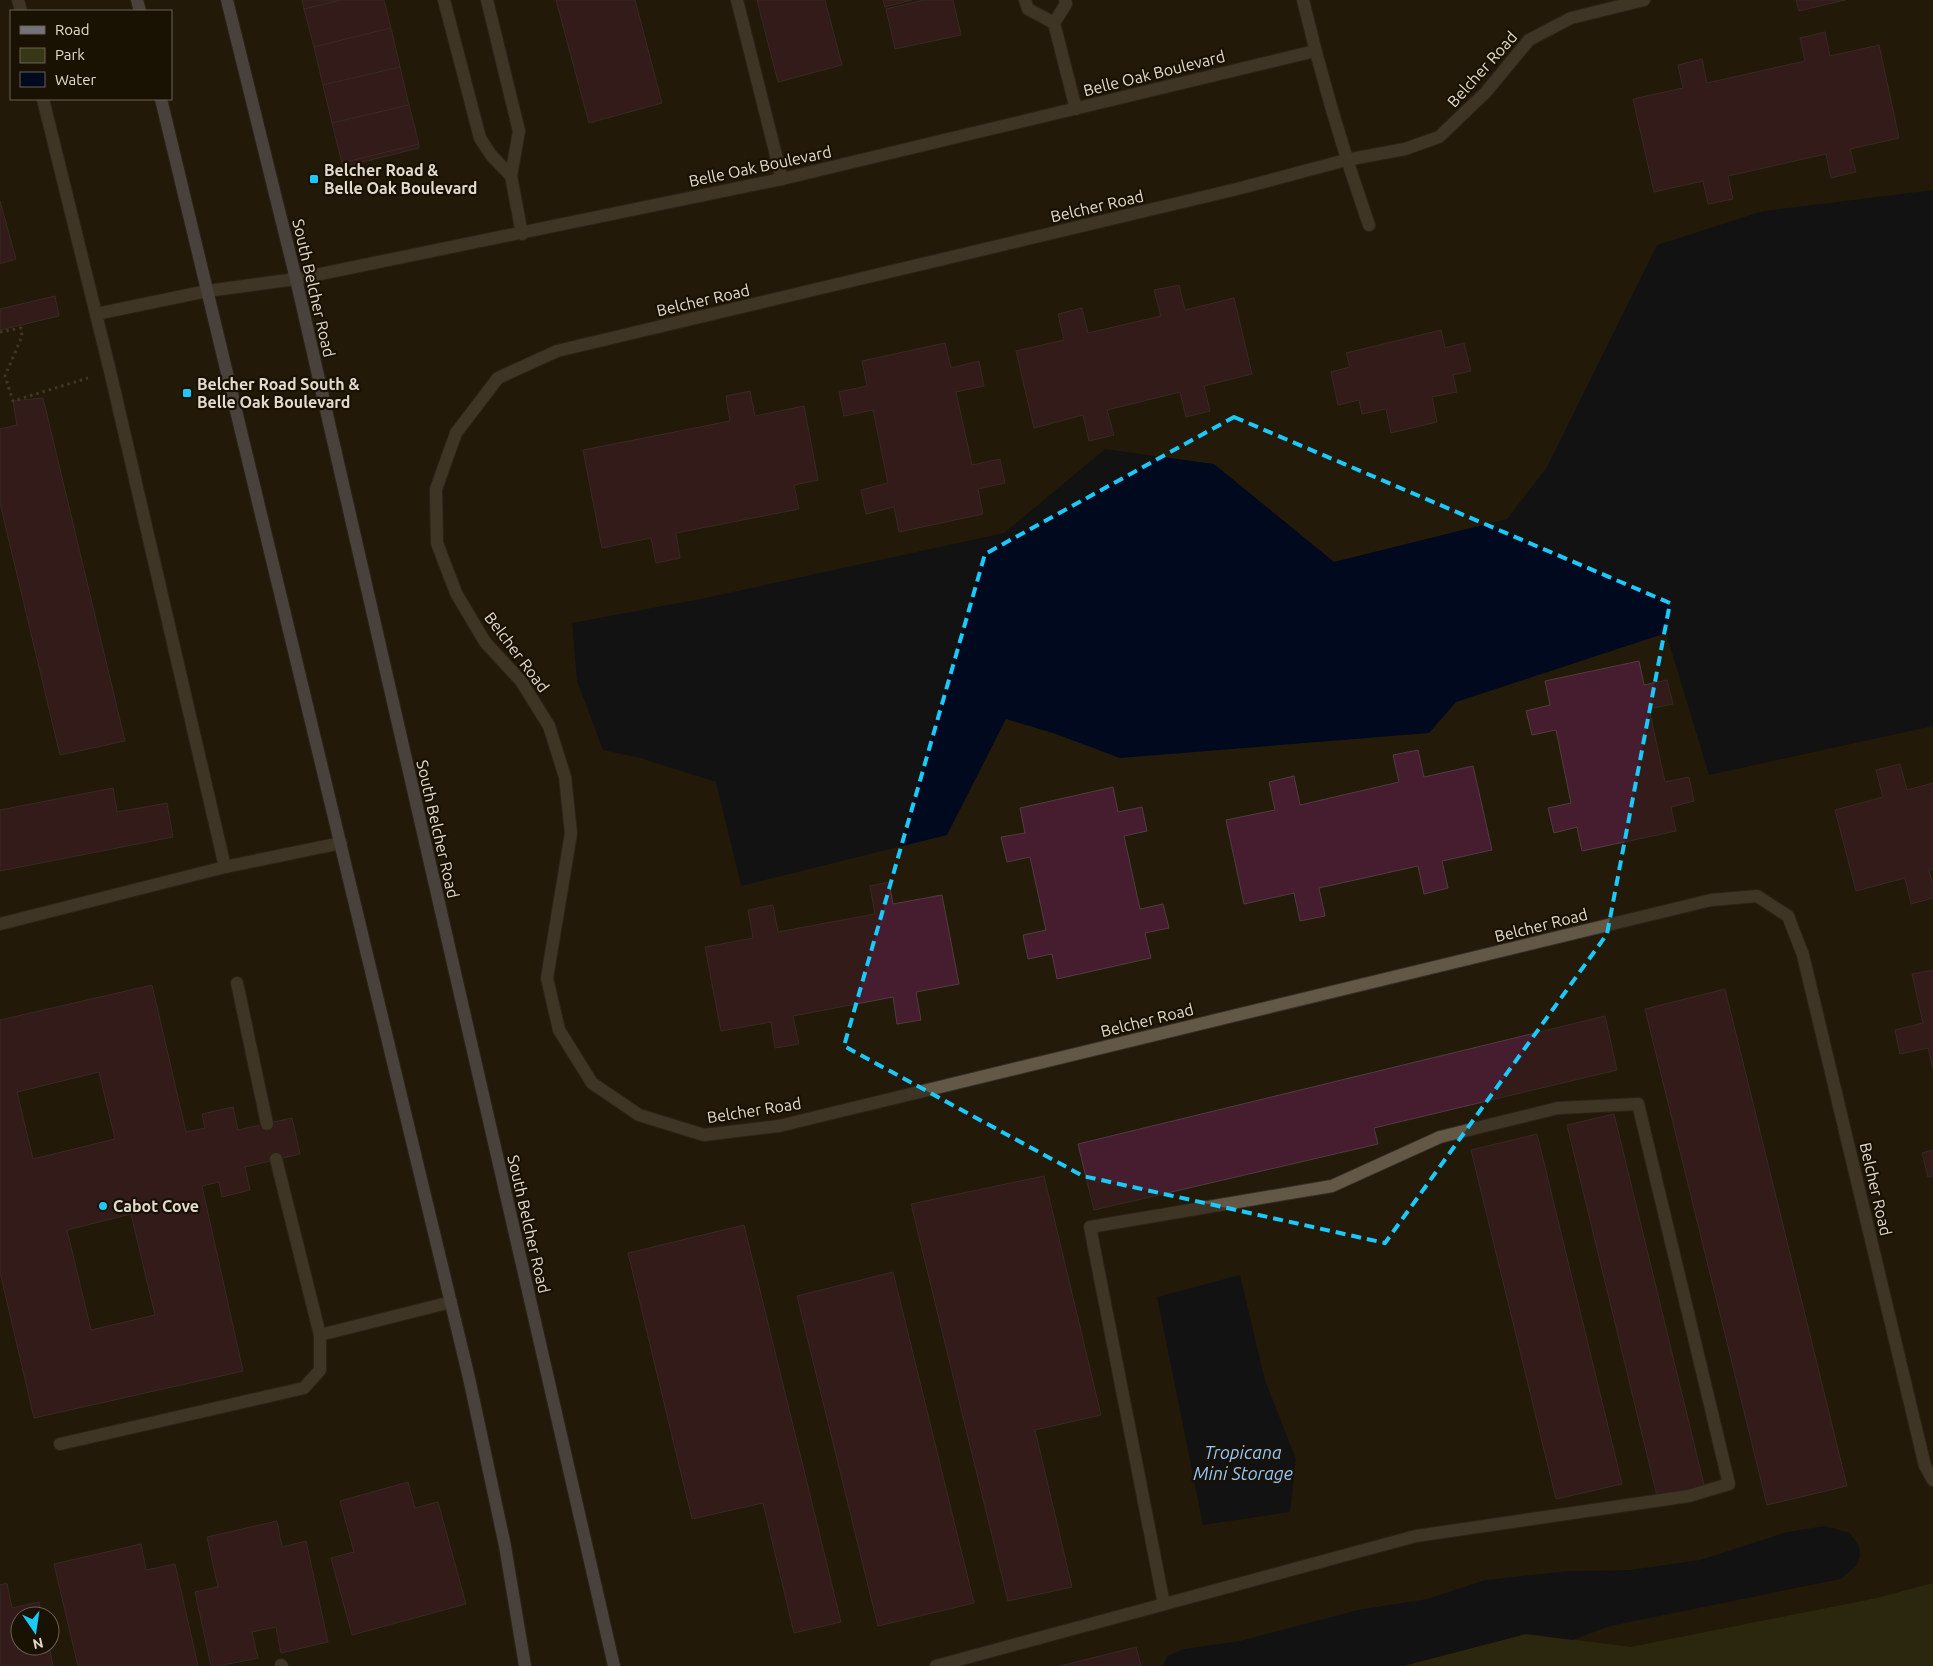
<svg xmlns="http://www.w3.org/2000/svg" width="1933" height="1666" font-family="Ubuntu,sans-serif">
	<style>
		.green { fill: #363815 }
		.water { fill: #00091e }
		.building { fill: #461d2e; stroke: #513c43; fill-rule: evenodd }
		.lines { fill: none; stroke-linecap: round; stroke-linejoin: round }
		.lane-casing { stroke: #37302a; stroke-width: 14 }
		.street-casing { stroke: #37302a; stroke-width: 14 }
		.secondary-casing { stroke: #37302a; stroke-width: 14 }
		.path { stroke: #625a4b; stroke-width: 3; stroke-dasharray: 2.5 4; stroke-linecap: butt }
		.lane { stroke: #635845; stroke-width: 12 }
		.street { stroke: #635845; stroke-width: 12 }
		.secondary { stroke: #75727b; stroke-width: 12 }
		.marked { fill: none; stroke: #1acafc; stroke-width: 4; stroke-dasharray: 10 6; stroke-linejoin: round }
		.poi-dot { fill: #1acafc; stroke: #191102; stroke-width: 2 }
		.labels { text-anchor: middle; stroke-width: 4.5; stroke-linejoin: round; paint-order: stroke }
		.street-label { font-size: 16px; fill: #e1dbd0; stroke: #191102 }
		.poi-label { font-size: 16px; font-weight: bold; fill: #e1dbd0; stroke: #191102; text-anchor: start }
		.water-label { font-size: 18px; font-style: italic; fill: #92c7ff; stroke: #191102 }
	</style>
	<rect width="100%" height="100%" fill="#231a09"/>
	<path class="green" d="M 1933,1583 L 1933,1666 L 1403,1666 L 1526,1634 L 1631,1647 L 1877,1598 Z"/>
	<g class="water">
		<path d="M 1933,190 L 1933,726 L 1709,775 L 1666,633 L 1456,702 L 1429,733 L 1120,758 L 1053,733 L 1006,719 L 947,835 L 741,886 L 716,782 L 640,758 L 603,750 L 577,681 L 572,623 L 705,598 L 1004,533 L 1105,449 L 1214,464 L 1334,562 L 1507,519 L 1547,467 L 1657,245 L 1763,211 Z"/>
		<path d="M 1240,1275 L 1265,1380 L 1296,1459 L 1290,1512 L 1203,1525 L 1157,1297 Z"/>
		<path d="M 1825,1526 L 1850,1533 L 1859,1546 L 1860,1557 L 1856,1566 L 1841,1579 L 1610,1626 L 1573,1640 L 1526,1634 L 1403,1666 L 1163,1666 L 1167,1656 L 1184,1649 L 1240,1641 L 1358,1610 L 1427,1599 L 1485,1580 L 1569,1571 L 1630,1570 L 1700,1560 L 1787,1532 Z"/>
	</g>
	<g class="building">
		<path d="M 302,0 L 342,0 L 304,9 Z"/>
		<path d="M 342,0 L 384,0 L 391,28 L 314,47 L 304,9 Z"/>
		<path d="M 556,0 L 635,0 L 662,103 L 589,123 Z"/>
		<path d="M 757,0 L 825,0 L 842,65 L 778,82 Z"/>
		<path d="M 883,0 L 912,0 L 885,7 Z"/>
		<path d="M 924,0 L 953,0 L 961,35 L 895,49 L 886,9 Z"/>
		<path d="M 1796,0 L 1845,0 L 1799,11 Z"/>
		<path d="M 391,28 L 400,67 L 323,85 L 314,47 Z"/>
		<path d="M 1825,32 L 1830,56 L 1879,45 L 1899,138 L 1850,149 L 1856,172 L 1831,178 L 1826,154 L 1728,176 L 1733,199 L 1708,204 L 1703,181 L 1654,192 L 1633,99 L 1683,88 L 1678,65 L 1702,59 L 1707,83 L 1805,61 L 1800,38 Z"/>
		<path d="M 400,67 L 409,105 L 332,123 L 323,85 Z"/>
		<path d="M 409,105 L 419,144 L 342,163 L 332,123 Z"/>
		<path d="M 419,144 L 419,148 L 343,167 L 342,163 Z"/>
		<path d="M 0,201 L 16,259 L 0,264 Z"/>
		<path d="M 1179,285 L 1185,310 L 1234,298 L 1252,374 L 1204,386 L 1210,411 L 1186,417 L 1180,392 L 1107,410 L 1114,435 L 1089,441 L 1083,415 L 1034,428 L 1016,351 L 1064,340 L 1058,314 L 1082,308 L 1088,333 L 1161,316 L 1154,290 Z"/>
		<path d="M 55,296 L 59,316 L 0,330 L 0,309 Z"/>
		<path d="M 1441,330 L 1445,348 L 1464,343 L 1471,371 L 1453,375 L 1457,392 L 1432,397 L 1437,422 L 1391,433 L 1386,409 L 1362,414 L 1359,400 L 1338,405 L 1331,372 L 1350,367 L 1346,353 Z"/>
		<path d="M 945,343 L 951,368 L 979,361 L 984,386 L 956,392 L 972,465 L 1000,459 L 1005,483 L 978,489 L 983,514 L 899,532 L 894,507 L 866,514 L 861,490 L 888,483 L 873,410 L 844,416 L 839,392 L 867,386 L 862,361 Z"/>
		<path d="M 750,391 L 755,416 L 804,406 L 818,480 L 794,485 L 799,509 L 676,533 L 680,558 L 656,563 L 651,538 L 602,548 L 583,450 L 730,421 L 726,396 Z"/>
		<path d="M 43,398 L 125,741 L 60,755 L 0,503 L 0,429 L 17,425 L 13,401 Z"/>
		<path d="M 1639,661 L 1644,685 L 1667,680 L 1673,704 L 1649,709 L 1665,782 L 1689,777 L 1694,801 L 1671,807 L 1676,831 L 1582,851 L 1577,827 L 1554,833 L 1548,808 L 1571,803 L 1556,730 L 1532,735 L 1526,711 L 1550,705 L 1545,681 Z"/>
		<path d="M 1418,750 L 1424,777 L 1473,766 L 1492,850 L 1442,861 L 1448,888 L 1424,894 L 1418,866 L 1319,888 L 1325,916 L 1300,921 L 1294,893 L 1244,904 L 1226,820 L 1275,810 L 1269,782 L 1294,776 L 1300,805 L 1399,782 L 1393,755 Z"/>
		<path d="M 1900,764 L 1907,790 L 1933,783 L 1933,869 L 1929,870 L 1933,885 L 1933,898 L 1911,904 L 1905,878 L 1856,891 L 1835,810 L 1883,797 L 1876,770 Z"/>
		<path d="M 1113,787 L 1118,812 L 1142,807 L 1147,831 L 1124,836 L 1140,909 L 1163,904 L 1169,928 L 1145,933 L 1151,958 L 1057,979 L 1052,954 L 1028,959 L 1023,935 L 1046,930 L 1030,857 L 1007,862 L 1001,837 L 1025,833 L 1020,808 Z"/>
		<path d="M 113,788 L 117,812 L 167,803 L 173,837 L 0,871 L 0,810 Z"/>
		<path d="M 889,882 L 893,904 L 942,895 L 959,984 L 916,992 L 921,1020 L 897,1024 L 893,997 L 793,1016 L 799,1044 L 775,1048 L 771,1022 L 721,1031 L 705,947 L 753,938 L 748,910 L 773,905 L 778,932 L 875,914 L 870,886 Z"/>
		<path d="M 1933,970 L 1933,1069 L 1928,1048 L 1900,1054 L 1895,1030 L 1923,1023 L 1912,974 Z"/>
		<path d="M 152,985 L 186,1132 L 205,1128 L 202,1114 L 233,1107 L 238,1130 L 292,1118 L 300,1154 L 245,1167 L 250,1190 L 222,1197 L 219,1182 L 202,1186 L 243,1371 L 34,1418 L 0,1272 L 0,1020 ZM 99,1072 L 115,1139 L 33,1159 L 17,1092 ZM 131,1214 L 155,1315 L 91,1330 L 67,1230 Z"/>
		<path d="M 1725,989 L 1847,1486 L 1767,1505 L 1645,1009 Z"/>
		<path d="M 1605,1016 L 1617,1070 L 1374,1128 L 1378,1144 L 1094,1210 L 1078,1144 Z"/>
		<path d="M 1614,1114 L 1705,1489 L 1658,1500 L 1567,1125 Z"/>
		<path d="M 1537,1134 L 1622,1484 L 1556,1499 L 1471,1150 Z"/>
		<path d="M 1933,1150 L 1933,1176 L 1928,1177 L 1922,1153 Z"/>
		<path d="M 1044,1176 L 1101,1415 L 1035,1430 L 1072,1587 L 1008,1601 L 911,1204 Z"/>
		<path d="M 744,1225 L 841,1622 L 794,1633 L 763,1503 L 692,1519 L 628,1253 Z"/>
		<path d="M 893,1272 L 974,1603 L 878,1626 L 797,1296 Z"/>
		<path d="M 408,1482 L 415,1508 L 438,1502 L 466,1604 L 352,1635 L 331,1558 L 354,1552 L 340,1501 Z"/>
		<path d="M 277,1521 L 282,1547 L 306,1541 L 328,1642 L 281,1653 L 276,1627 L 252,1632 L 258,1658 L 219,1666 L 211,1666 L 195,1592 L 218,1587 L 207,1537 Z"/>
		<path d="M 141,1544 L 146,1570 L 175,1564 L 198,1666 L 78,1666 L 54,1564 Z"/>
		<path d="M 7,1583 L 12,1608 L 39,1602 L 42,1616 L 20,1616 L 20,1646 L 49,1646 L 53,1666 L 0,1666 L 0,1585 Z"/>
		<path d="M 1136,1647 L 1141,1666 L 1060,1666 Z"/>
	</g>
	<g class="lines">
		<g class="lane-casing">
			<g id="lane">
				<path d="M 96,314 L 207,291"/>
				<path d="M 225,867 L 341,843"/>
				<path d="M 237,983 L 267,1124"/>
				<path d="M 276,1159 L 320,1335 L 451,1302"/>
				<path d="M 60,1444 L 304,1388 L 320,1370 L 320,1335"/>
				<path d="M 281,1665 L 282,1666"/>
				<path d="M 936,1666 L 1416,1536 L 1689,1496 L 1729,1484 L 1638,1104 L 1558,1108 L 1440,1137 L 1332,1186 L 1090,1227 L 1164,1604"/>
			</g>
		</g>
		<g class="street-casing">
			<g id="street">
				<path d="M 18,0 L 21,11"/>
				<path d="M 444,0 L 480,138 L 491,155 L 511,176"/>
				<path d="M 487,0 L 519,131 L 511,176 L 522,234"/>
				<path d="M 737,0 L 782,179"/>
				<path d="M 1025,0 L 1028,9 L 1054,23"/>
				<path d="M 1065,0 L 1066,4 L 1054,23 L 1076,109"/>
				<path d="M 1303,0 C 1321,76 1343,151 1369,225"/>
				<path d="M 1644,0 L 1571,18 L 1529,40 L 1486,92 L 1439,137 L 1405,149 L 1346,160 L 1237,189 L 557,351 L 498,378 L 456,433 L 436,489 L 437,543 L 456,593 L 485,642 L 521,681 L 549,726 L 565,777 L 571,833 L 547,978 L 559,1030 L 592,1083 L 639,1115 L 704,1135 L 779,1126 L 1711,900 L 1757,896 L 1788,916 L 1803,955 L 1925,1466 L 1933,1480"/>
				<path d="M 207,291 L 296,279 L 782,179 L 1315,51"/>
				<path d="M 0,924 L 225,867 L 110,371 L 43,99"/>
			</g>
		</g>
		<g class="secondary-casing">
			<g id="secondary">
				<path d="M 137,0 L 140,11"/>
				<path d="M 227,0 L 296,279 L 614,1666"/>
				<path d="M 161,99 L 469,1378 L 505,1546 L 525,1666"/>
			</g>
		</g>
		<path class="path" d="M 0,332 L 21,328 L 22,336 L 5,376 L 13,401 L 88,378"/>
		<use href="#lane" class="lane"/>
		<use href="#street" class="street"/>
		<use href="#secondary" class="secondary"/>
	</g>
	<path d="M0 0H1933V1666H0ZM 1234,417 L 1670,603 L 1607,934 L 1385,1243 L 1083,1176 L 844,1046 L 985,554 Z" fill="#231a09" fill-opacity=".55" fill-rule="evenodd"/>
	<path class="marked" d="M 1234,417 L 1670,603 L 1607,934 L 1385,1243 L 1083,1176 L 844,1046 L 985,554 Z"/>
	<g class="poi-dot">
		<rect x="309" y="174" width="10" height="10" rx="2.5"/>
		<rect x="182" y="388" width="10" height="10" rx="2.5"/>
		<circle cx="103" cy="1206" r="5"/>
	</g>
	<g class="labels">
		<g class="street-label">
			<text transform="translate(1482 69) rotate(-48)" y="6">Belcher Road</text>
			<text transform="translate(1154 73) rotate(-14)" y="6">Belle Oak Boulevard</text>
			<text transform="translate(760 166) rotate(-12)" y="6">Belle Oak Boulevard</text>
			<text transform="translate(1097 206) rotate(-13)" y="6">Belcher Road</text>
			<text transform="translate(314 288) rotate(77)" y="6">South Belcher Road</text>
			<text transform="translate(703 300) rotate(-13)" y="6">Belcher Road</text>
			<text transform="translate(517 652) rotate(53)" y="6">Belcher Road</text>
			<text transform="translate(438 829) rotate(77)" y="6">South Belcher Road</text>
			<text transform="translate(1541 925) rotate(-14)" y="6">Belcher Road</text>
			<text transform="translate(1147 1020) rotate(-14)" y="6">Belcher Road</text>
			<text transform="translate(754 1110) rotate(-9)" y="6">Belcher Road</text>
			<text transform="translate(1876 1189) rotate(77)" y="6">Belcher Road</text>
			<text transform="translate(529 1224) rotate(77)" y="6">South Belcher Road</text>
		</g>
		<g class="poi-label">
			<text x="324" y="176">Belcher Road &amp;<tspan x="324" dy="18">Belle Oak Boulevard</tspan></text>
			<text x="197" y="390">Belcher Road South &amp;<tspan x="197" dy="18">Belle Oak Boulevard</tspan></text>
			<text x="113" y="1212">Cabot Cove</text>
		</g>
		<g class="water-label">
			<text x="1243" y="1459">Tropicana<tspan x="1243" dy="21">Mini Storage</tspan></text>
		</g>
	</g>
	<rect x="10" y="10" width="162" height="90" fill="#191102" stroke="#696254"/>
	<rect x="20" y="26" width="25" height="8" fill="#75727b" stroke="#696254"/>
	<text x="55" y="35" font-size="15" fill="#e1dbd0">Road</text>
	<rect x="20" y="48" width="25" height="15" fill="#363815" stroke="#696254"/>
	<text x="55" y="60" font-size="15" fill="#e1dbd0">Park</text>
	<rect x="20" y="72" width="25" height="15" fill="#00091e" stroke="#696254"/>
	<text x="55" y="85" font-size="15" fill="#e1dbd0">Water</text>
	<g transform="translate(35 1631) rotate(167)"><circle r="24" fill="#191102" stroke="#696254"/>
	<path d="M0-4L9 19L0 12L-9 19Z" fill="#1acafc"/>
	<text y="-8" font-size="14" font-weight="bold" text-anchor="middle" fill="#e1dbd0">N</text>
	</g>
</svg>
